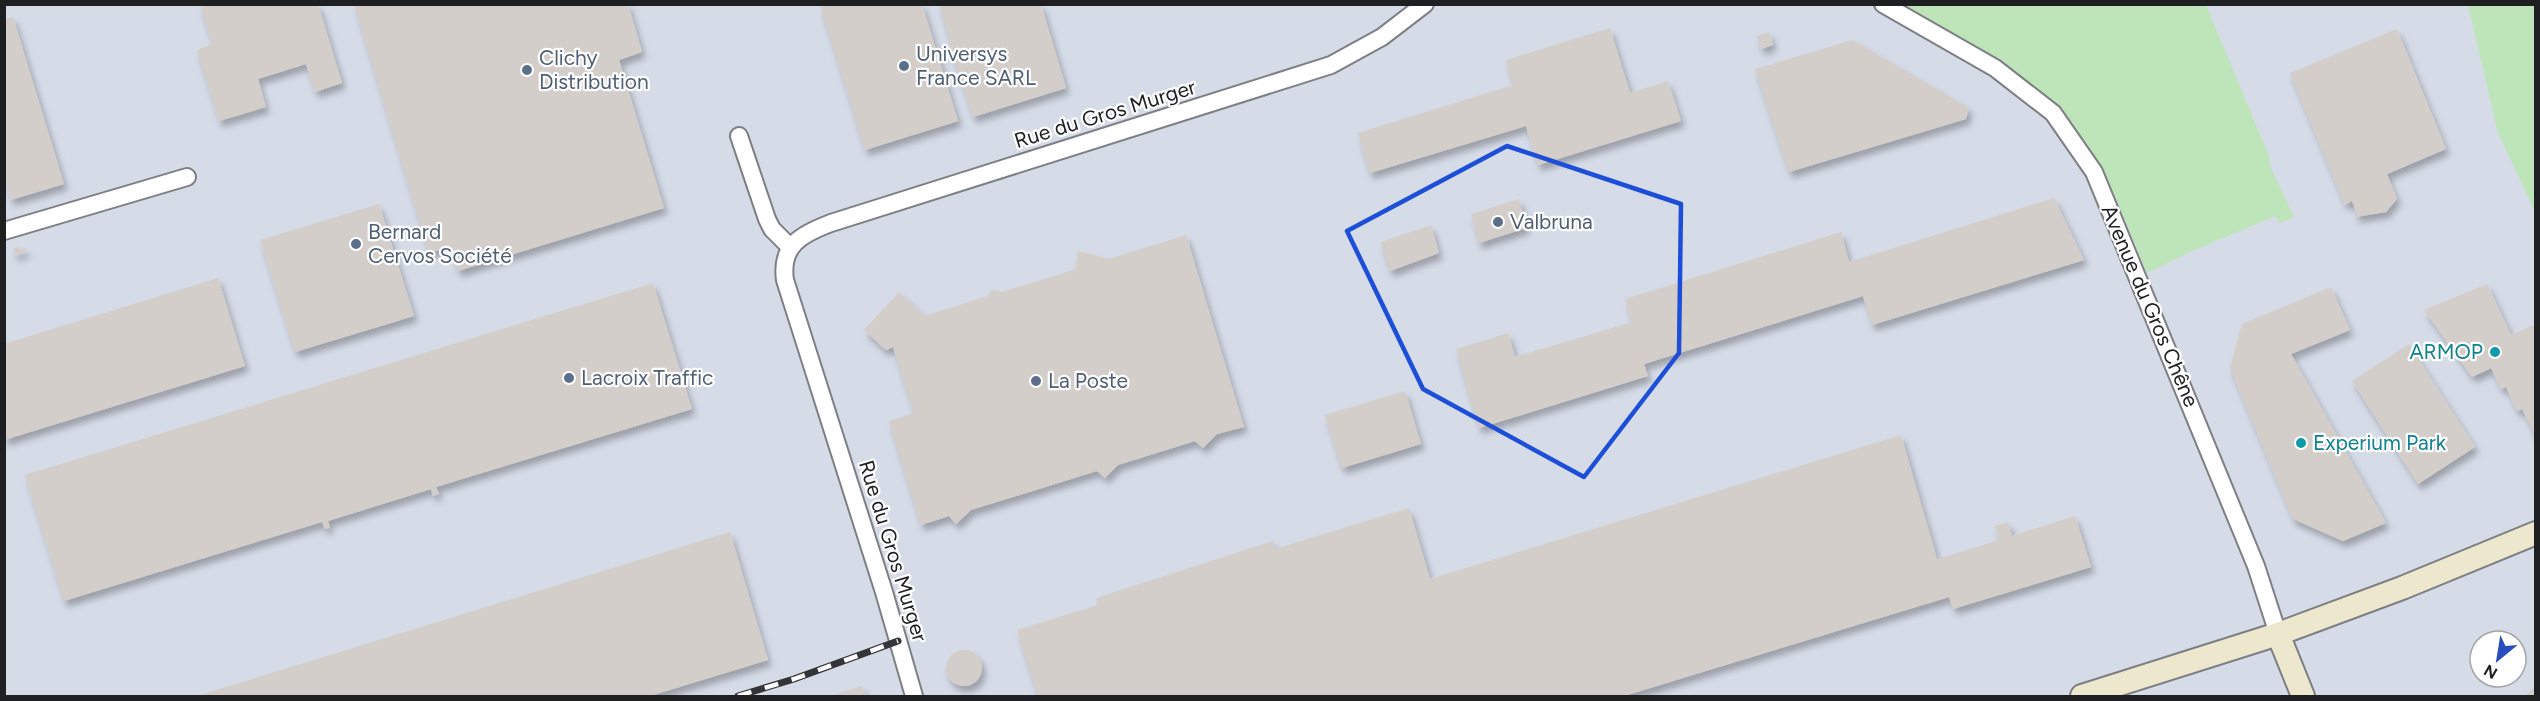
<svg xmlns="http://www.w3.org/2000/svg" width="2540" height="701" font-family="Figtree,sans-serif">
	<style>
		.built { fill: #d5dbe7; fill-rule: evenodd }
		.green { fill: #bee5ba }
		.building { fill: #d4cecb; filter: url(#shadow) }
		.lines { fill: none; stroke-linecap: round; stroke-linejoin: round }
		.street-casing { stroke: #7d7f84; stroke-width: 20 }
		.secondary-casing { stroke: #7d7f84; stroke-width: 26 }
		.street { stroke: #fff; stroke-width: 16 }
		.secondary { stroke: #ede8cd; stroke-width: 22 }
		.rail-casing { stroke: #343538; stroke-width: 7 }
		.rail { stroke: #fff; stroke-width: 4.5; stroke-dasharray: 14; stroke-linecap: butt }
		.marked { fill: none; stroke: #1d4ed8; stroke-width: 4.5; stroke-linejoin: round }
		.service-dot { fill: #5c6f8a; stroke: #fff; stroke-width: 2 }
		.culture-dot { fill: #0f9aa8; stroke: #fff; stroke-width: 2 }
		.labels { text-anchor: middle; stroke-width: 4.5; stroke-linejoin: round; paint-order: stroke }
		.service-label { font-size: 21px; fill: #4e5e75; stroke: #fff; text-anchor: start }
		.street-label { font-size: 21px; fill: #1e1f21; stroke: #fff }
		.culture-label { font-size: 21px; fill: #0d838f; stroke: #fff; text-anchor: end }
	</style>
	<defs>
		<filter id="shadow"><feDropShadow dx="3.5" dy="6" stdDeviation="3" flood-color="#0004"/></filter>
	</defs>
	<rect width="100%" height="100%" fill="#e3e6ec"/>
	<path class="built" d="M 4,5 L 2513,5 L 2536,104 L 2535,696 L 5,696 ZM 2480,641 L 2516,641 L 2516,677 L 2480,677 Z"/>
	<g class="green">
		<path d="M 1902,5 L 2206,5 L 2269,156 L 2270,166 L 2294,217 L 2280,223 L 2275,216 L 2190,252 L 2147,273 L 2111,187 L 2097,161 L 2065,118 L 2001,62 Z"/>
		<path d="M 2468,5 L 2535,5 L 2535,212 L 2498,133 Z"/>
	</g>
	<g class="building">
		<path d="M 200,4 L 318,4 L 342,83 L 315,92 L 306,64 L 258,79 L 266,107 L 219,121 L 197,50 L 212,44 Z"/>
		<path d="M 354,4 L 628,4 L 642,52 L 619,60 L 664,208 L 458,271 L 450,247 L 429,253 Z"/>
		<path d="M 820,4 L 922,4 L 958,121 L 865,150 Z"/>
		<path d="M 939,4 L 1041,4 L 1066,88 L 973,117 L 949,44 L 951,43 Z"/>
		<path d="M 13,17 L 64,184 L 11,200 L 4,178 L 4,19 Z"/>
		<path d="M 1610,28 L 1630,93 L 1668,81 L 1681,121 L 1538,165 L 1526,126 L 1370,173 L 1358,133 L 1513,85 L 1506,60 Z"/>
		<path d="M 2397,29 L 2446,149 L 2387,174 L 2397,199 L 2386,212 L 2355,217 L 2354,215 L 2357,214 L 2352,201 L 2345,205 L 2290,73 Z"/>
		<path d="M 1769,32 L 1773,45 L 1761,49 L 1757,36 Z"/>
		<path d="M 1853,40 L 1969,108 L 1966,119 L 1789,172 L 1755,69 Z"/>
		<path d="M 2054,198 L 2084,260 L 1872,325 L 1863,296 L 1860,297 L 1644,364 L 1648,376 L 1479,428 L 1456,349 L 1508,333 L 1515,357 L 1632,322 L 1625,299 L 1841,232 L 1849,262 Z"/>
		<path d="M 1519,199 L 1526,228 L 1479,243 L 1471,214 Z"/>
		<path d="M 379,204 L 414,316 L 295,352 L 260,240 Z"/>
		<path d="M 1431,225 L 1439,253 L 1390,271 L 1381,242 Z"/>
		<path d="M 1186,235 L 1244,427 L 1217,434 L 1203,448 L 1195,441 L 1118,465 L 1105,478 L 1097,471 L 971,510 L 956,524 L 949,516 L 921,525 L 889,421 L 914,413 L 893,347 L 886,350 L 864,330 L 899,292 L 924,316 L 988,296 L 991,290 L 1002,292 L 1076,269 L 1078,251 L 1109,259 Z"/>
		<path d="M 18,247 L 19,249 L 25,248 L 26,252 L 15,255 L 13,249 Z"/>
		<path d="M 218,278 L 245,366 L 4,440 L 4,344 Z"/>
		<path d="M 653,283 L 692,409 L 436,487 L 439,494 L 433,496 L 431,489 L 328,521 L 330,528 L 325,529 L 322,522 L 64,601 L 25,475 Z"/>
		<path d="M 2487,284 L 2511,335 L 2536,324 L 2536,437 L 2522,409 L 2517,411 L 2506,387 L 2501,389 L 2491,368 L 2472,377 L 2424,310 Z"/>
		<path d="M 2331,287 L 2350,330 L 2291,354 L 2386,523 L 2343,541 L 2293,519 L 2230,368 L 2242,324 Z"/>
		<path d="M 2409,344 L 2475,447 L 2418,484 L 2352,381 Z"/>
		<path d="M 1405,391 L 1421,444 L 1342,468 L 1325,415 Z"/>
		<path d="M 1901,435 L 1937,559 L 1999,540 L 1995,526 L 2008,522 L 2012,536 L 2075,516 L 2091,567 L 1953,609 L 1949,597 L 1624,696 L 1038,696 L 1017,630 L 1098,605 L 1096,598 L 1273,541 L 1275,549 L 1409,508 L 1430,579 Z"/>
		<path d="M 730,532 L 768,660 L 650,696 L 197,696 Z"/>
		<circle cx="964" cy="668" r="18"/>
		<path d="M 862,686 L 866,696 L 830,696 Z"/>
		<path d="M 2536,686 L 2536,696 L 2525,696 Z"/>
	</g>
	<g class="lines">
		<g class="street-casing">
			<g id="street">
				<path d="M 1883,4 L 1995,68 L 2053,113 L 2094,172 L 2256,566 L 2278,634"/>
				<path d="M 739,136 L 767,219 L 772,229 L 790,247"/>
				<path d="M 4,231 L 187,177"/>
				<path d="M 914,696 L 884,592 L 785,280 C 780,245 802,234 831,223 L 1331,65 L 1382,37 L 1425,4"/>
			</g>
		</g>
		<g class="secondary-casing">
			<g id="secondary">
				<path d="M 2278,634 L 2303,696"/>
				<path d="M 2082,696 L 2278,634 L 2402,588 L 2536,533"/>
			</g>
		</g>
		<use href="#street" class="street"/>
		<use href="#secondary" class="secondary"/>
		<g class="rail-casing">
			<path id="rail" d="M 738,696 L 794,679 L 898,641"/>
		</g>
		<use href="#rail" class="rail"/>
	</g>
	<path class="marked" d="M 1507,146 L 1681,204 L 1679,353 L 1584,477 L 1423,389 L 1347,231 Z"/>
	<g class="service-dot">
		<circle cx="904" cy="66" r="6"/>
		<circle cx="527" cy="70" r="6"/>
		<circle cx="1498" cy="222" r="6"/>
		<circle cx="356" cy="244" r="6"/>
		<circle cx="569" cy="378" r="6"/>
		<circle cx="1036" cy="381" r="6"/>
	</g>
	<g class="culture-dot">
		<circle cx="2495" cy="352" r="6"/>
		<circle cx="2301" cy="443" r="6"/>
	</g>
	<g class="labels">
		<g class="service-label">
			<text x="916" y="61">Universys<tspan x="916" dy="24">France SARL</tspan></text>
			<text x="539" y="65">Clichy<tspan x="539" dy="24">Distribution</tspan></text>
			<text x="1510" y="229">Valbruna</text>
			<text x="368" y="239">Bernard<tspan x="368" dy="24">Cervos Société</tspan></text>
			<text x="581" y="385">Lacroix Traffic</text>
			<text x="1048" y="388">La Poste</text>
		</g>
		<g class="street-label">
			<text transform="translate(1105 114) rotate(-17)" y="7">Rue du Gros Murger</text>
			<text transform="translate(2150 306) rotate(67)" y="7">Avenue du Gros Chêne</text>
			<text transform="translate(893 551) rotate(73)" y="7">Rue du Gros Murger</text>
		</g>
		<g class="culture-label">
			<text x="2483" y="359">ARMOP</text>
			<text x="2313" y="450" text-anchor="start">Experium Park</text>
		</g>
	</g>
	<rect width="2540" height="701" fill="none" stroke="#1e1f21" stroke-width="12"/>
	<g transform="translate(2498 659) rotate(210)"><circle r="28" fill="#ffffff" stroke="#a5a5a6" stroke-width="1.5"/>
	<path d="M0-4.5L10 22L0 15L-10 22Z" fill="#294dbd"/>
	<text y="-9" font-size="16" font-weight="bold" text-anchor="middle" fill="#1e1f21">N</text>
	</g>
</svg>
